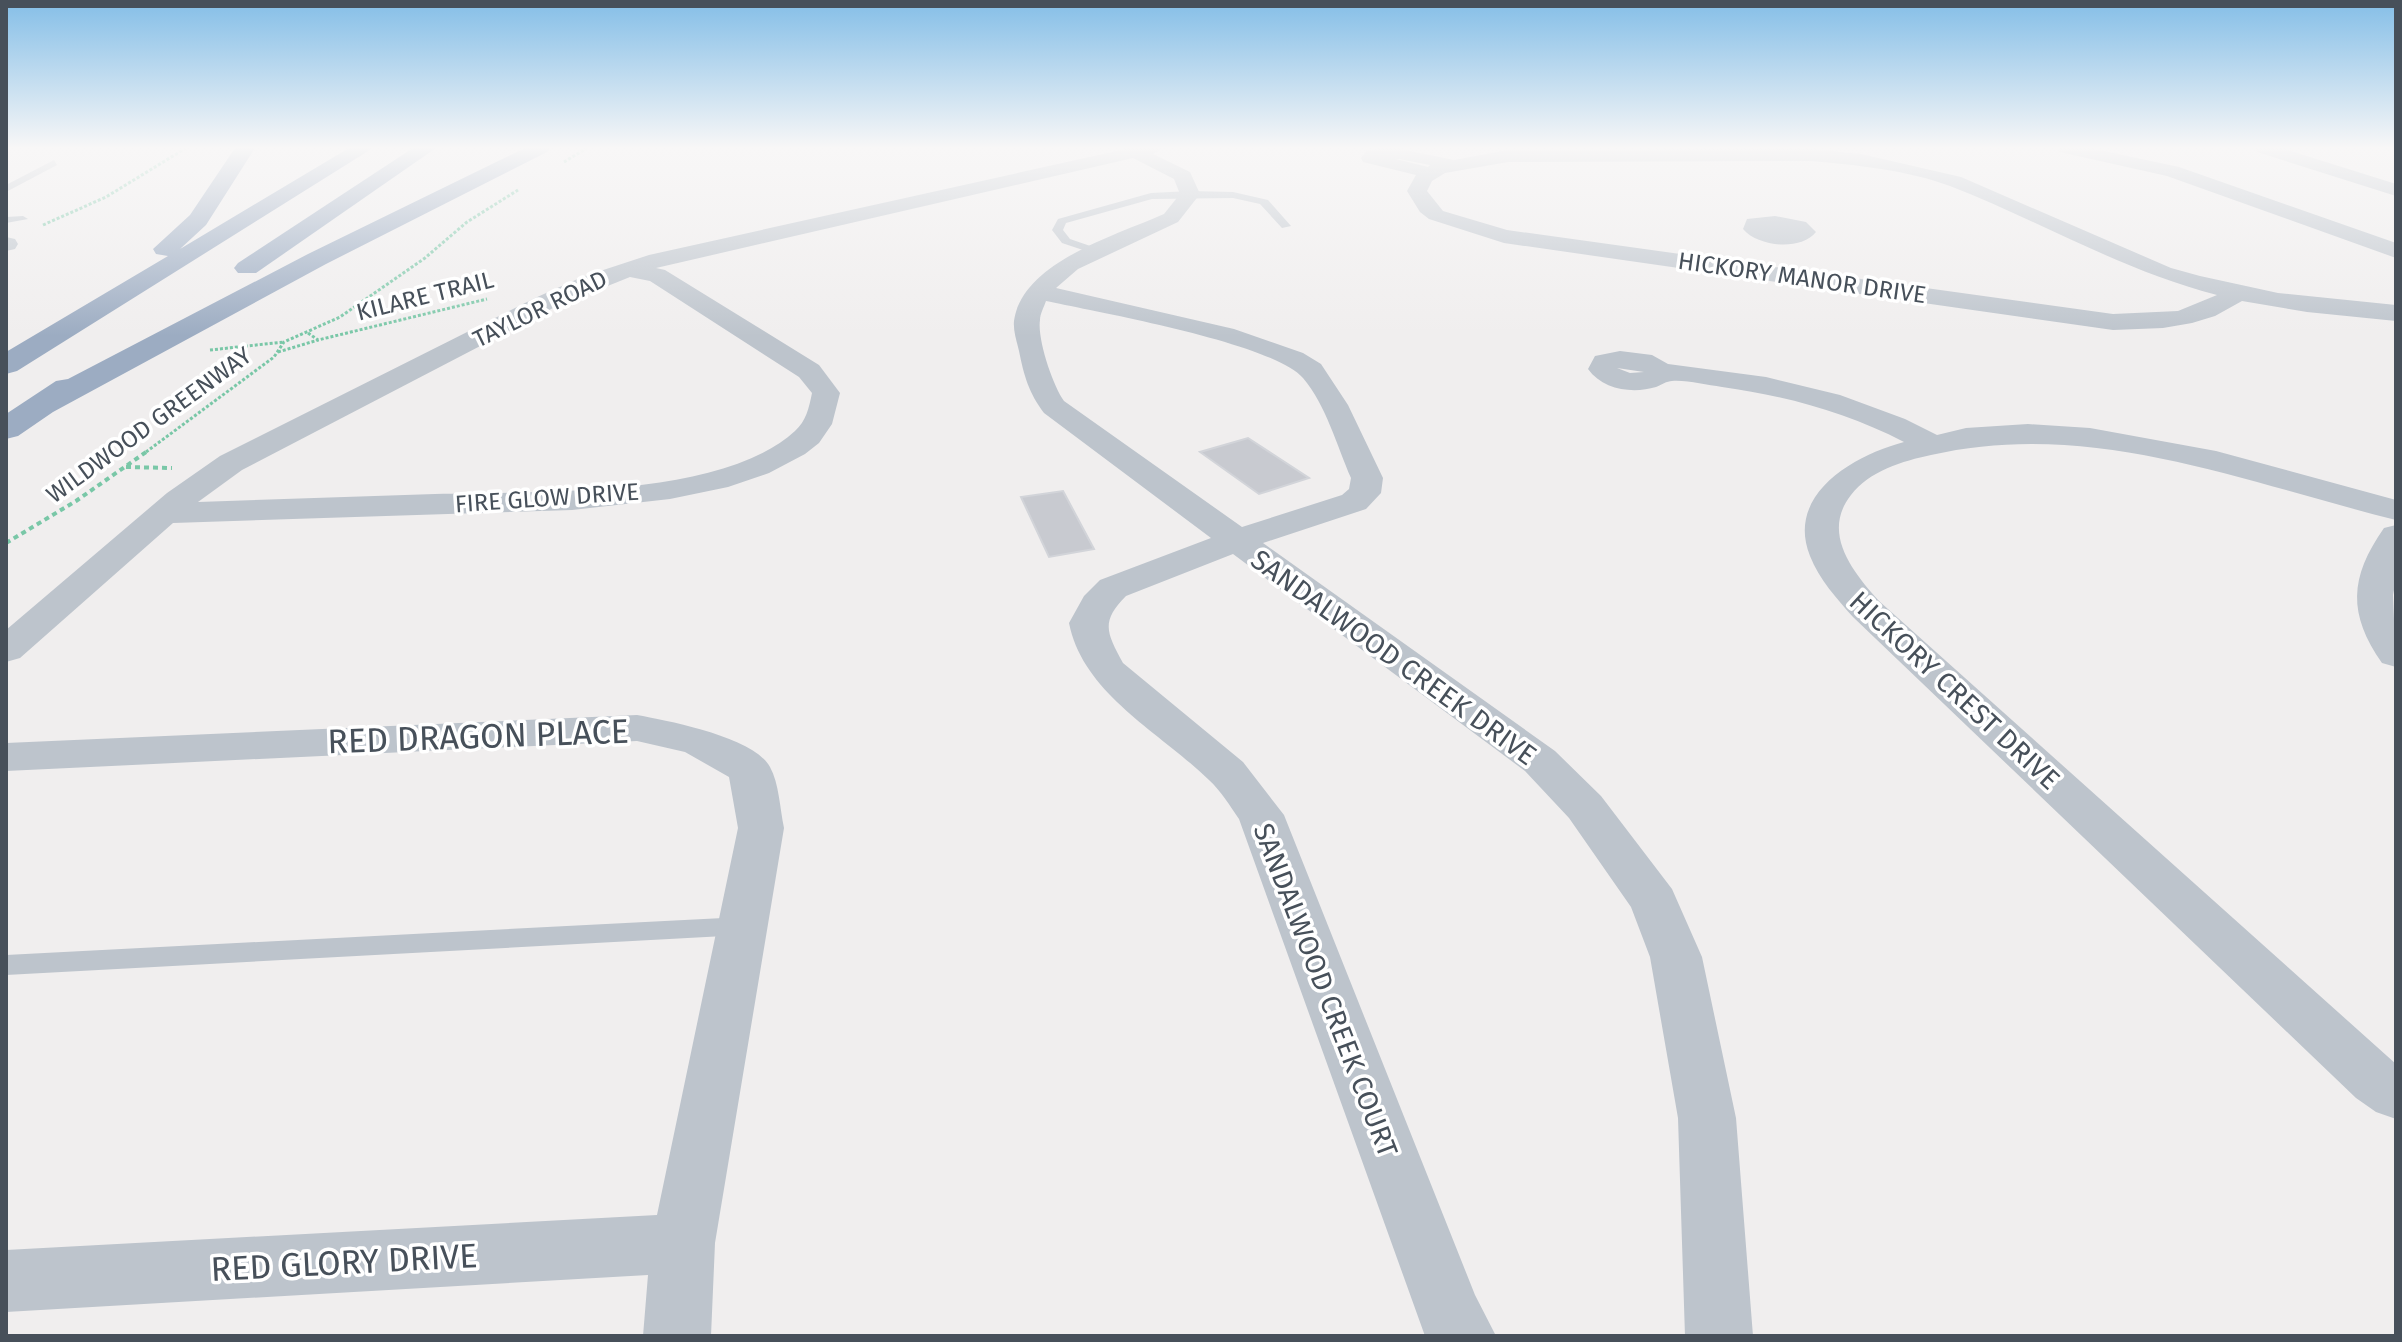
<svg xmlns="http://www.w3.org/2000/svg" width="2402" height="1342" font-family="'Fira Sans',sans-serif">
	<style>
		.building { fill: #c8cad0; stroke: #d2d4d9; stroke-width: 2 }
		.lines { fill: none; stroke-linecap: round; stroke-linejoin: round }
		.path-far1 { stroke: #79c7a7; stroke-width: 3; stroke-dasharray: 3 2; stroke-linecap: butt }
		.path { stroke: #79c7a7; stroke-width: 4; stroke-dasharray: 5 4; stroke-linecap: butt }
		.service { fill: #bdc4cc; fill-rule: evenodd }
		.minor { fill: #bdc4cc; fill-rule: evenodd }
		.trunk { fill: #9cacc2; fill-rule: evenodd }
		.labels { text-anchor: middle; stroke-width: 7; stroke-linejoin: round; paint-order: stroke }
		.far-street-label { font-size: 24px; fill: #47505a; stroke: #fff }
		.street-label { font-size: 28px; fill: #47505a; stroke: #fff }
		.near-street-label { font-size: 34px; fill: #47505a; stroke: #fff }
	</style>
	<rect width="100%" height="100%" fill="#f0eeee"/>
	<g class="building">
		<path d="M 1248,438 L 1309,478 L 1259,494 L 1200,452 Z"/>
		<path d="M 1063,491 L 1094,549 L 1049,557 L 1021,497 Z"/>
	</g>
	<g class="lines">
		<g class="path-far1">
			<path d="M 564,162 L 587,148"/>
			<path d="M 43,225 L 106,197 L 186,148"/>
			<path d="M 308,333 L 318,340 L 487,299"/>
			<path d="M 210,350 L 284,342"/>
			<path d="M 278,352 L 318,340"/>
			<path d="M 146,452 L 274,357 L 284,342 L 340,317 L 425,258 L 467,222 L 518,190"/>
		</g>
		<g class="path">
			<path d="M 126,467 L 172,468"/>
			<path d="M 6,543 L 76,501 L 149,450"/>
		</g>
		<g class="service">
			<path d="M 54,160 L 57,165 L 6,192 L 6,185 Z"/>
			<path d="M 1190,191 L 1233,192 L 1268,200 L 1291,226 L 1282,228 L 1260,204 L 1233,198 L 1152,199 L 1066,223 L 1063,230 L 1070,239 L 1099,249 L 1099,253 L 1095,254 L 1062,243 L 1052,230 L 1058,219 L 1151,193 Z"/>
			<path d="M 6,217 L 23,216 L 28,219 L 6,223 Z"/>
			<path d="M 743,917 L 752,919 L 756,926 L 752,933 L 743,935 L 6,975 L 6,955 Z"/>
		</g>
		<g class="minor">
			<path d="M 1130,148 L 1163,148 L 1153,154 L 1190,172 L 1200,194 L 1178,222 L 1078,269 L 1056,288 L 1234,329 L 1303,353 L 1321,364 L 1348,405 L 1383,478 L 1381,493 L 1366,509 L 1263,543 L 1555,751 L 1601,796 L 1672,889 L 1702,957 L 1736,1118 L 1753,1336 L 1685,1336 L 1678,1118 L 1650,957 L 1631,907 L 1569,818 L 1525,771 L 1233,554 L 1126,596 C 1100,622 1107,633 1123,663 L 1243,762 L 1284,815 L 1475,1295 L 1496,1336 L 1425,1336 L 1239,819 C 1230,806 1221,791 1209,780 C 1160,732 1083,694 1069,623 L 1084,596 L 1100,580 L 1211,538 L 1044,413 C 1029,393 1024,376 1019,351 C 1017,342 1013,331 1014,321 C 1022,262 1117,235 1164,214 L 1180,194 L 1174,179 L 1133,158 L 656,268 L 665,270 L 819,365 L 840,393 L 832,424 L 819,443 L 805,454 L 769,473 L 728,487 L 670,499 L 572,510 L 173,523 L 20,658 L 6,662 L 6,630 L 167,493 L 220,456 L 535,298 L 582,277 L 649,255 ZM 630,277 L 650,281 L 799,377 L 812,393 C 809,408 806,421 795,431 C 721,499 531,491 435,494 C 356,497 277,499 198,502 L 242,470 L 553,308 ZM 1046,301 C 1097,312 1273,343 1303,378 C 1326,405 1337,446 1351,478 L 1349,489 L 1342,495 L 1242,527 L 1064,401 C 1053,386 1037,339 1040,320 C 1040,314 1044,307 1046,301 Z"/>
			<path d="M 1395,148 L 1454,160 L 1508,150 L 1811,149 L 1861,154 L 1961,177 L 2171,268 L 2200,276 L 2278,293 L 2396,305 L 2396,321 L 2307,312 L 2242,301 L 2215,316 L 2192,323 L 2163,328 L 2113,330 L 1504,243 L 1429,219 L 1420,212 L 1407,191 L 1416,175 L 1363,162 L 1361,158 L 1367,150 ZM 1396,159 L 1399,159 L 1430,165 L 1428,167 ZM 1811,161 C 1856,165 1907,170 1950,186 C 2040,221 2123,271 2217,295 L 2178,311 L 2113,314 L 1507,230 L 1443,211 L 1427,191 L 1432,181 L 1445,173 L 1508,162 Z"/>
			<path d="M 2057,148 L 2090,148 L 2179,167 L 2396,243 L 2396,258 L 2167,176 L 2060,152 Z"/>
			<path d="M 2254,148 L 2281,148 L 2396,184 L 2396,196 L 2257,152 Z"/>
			<path d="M 1775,216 L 1806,222 L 1816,232 C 1801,251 1758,247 1743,229 L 1747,219 Z"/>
			<path d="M 6,237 L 15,239 L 18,244 L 15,249 L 6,251 Z"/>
			<path d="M 1620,351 L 1652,355 L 1668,364 L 1766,377 L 1840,395 L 1905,419 L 1937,435 L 1966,428 L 2028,424 L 2090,428 L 2216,451 L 2396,500 L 2396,520 C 2243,482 2090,418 1931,455 C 1903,461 1869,471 1851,495 C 1821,533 1853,572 1879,601 L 2396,1064 L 2396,1119 L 2376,1112 L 2356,1098 L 1853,617 C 1837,599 1819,579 1810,556 C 1785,494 1855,455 1904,442 C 1846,412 1786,396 1722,387 C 1706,385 1688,380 1672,381 C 1667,381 1661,385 1656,387 C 1633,394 1603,390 1588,369 L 1595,356 ZM 1617,368 L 1644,372 L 1630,373 Z"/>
			<path d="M 2396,525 L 2396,580 L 2393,595 L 2396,667 L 2382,663 C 2348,614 2349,578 2384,528 Z"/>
			<path d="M 637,715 C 669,721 754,737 770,767 C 779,783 780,809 784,828 L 715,1243 L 711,1336 L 643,1336 L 648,1275 L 6,1312 L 6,1250 L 657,1215 L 738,828 L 729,777 L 685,752 L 637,741 L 6,771 L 6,743 Z"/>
		</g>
		<g class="trunk">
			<path d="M 235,148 L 255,148 L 206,225 L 180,249 L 349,148 L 373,148 L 17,371 L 6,374 L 6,352 L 168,256 L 156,254 L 153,249 L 190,215 Z"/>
			<path d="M 413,148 L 436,148 L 256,273 L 238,273 L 234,268 L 238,263 Z"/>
			<path d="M 525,148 L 550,148 L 547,152 L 326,264 L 53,412 L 18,436 L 6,439 L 6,414 L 56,381 L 68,379 L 308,254 Z"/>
		</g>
	</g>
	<linearGradient id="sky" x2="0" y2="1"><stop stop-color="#84bee7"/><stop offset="0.44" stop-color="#f8f7f7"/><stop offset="1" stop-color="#f8f7f7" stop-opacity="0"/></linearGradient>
	<rect width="2402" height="336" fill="url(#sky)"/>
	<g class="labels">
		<g class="far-street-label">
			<text transform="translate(1802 278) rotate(8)" y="8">HICKORY MANOR DRIVE</text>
			<text transform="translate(425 296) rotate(-14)" y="8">KILARE TRAIL</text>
			<text transform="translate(540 309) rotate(-26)" y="8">TAYLOR ROAD</text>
			<text transform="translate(149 425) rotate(-36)" y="8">WILDWOOD GREENWAY</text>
			<text transform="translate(547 498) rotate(-4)" y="8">FIRE GLOW DRIVE</text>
		</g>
		<g class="street-label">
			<text transform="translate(1394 657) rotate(36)" y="10">SANDALWOOD CREEK DRIVE</text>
			<text transform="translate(1955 690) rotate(43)" y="10">HICKORY CREST DRIVE</text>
			<text transform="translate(1326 990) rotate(69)" y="10">SANDALWOOD CREEK COURT</text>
		</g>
		<g class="near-street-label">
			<text transform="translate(478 736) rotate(-2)" y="12">RED DRAGON PLACE</text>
			<text transform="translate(344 1262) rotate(-3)" y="12">RED GLORY DRIVE</text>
		</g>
	</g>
	<rect width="2402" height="1342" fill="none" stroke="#47505a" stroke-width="16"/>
</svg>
